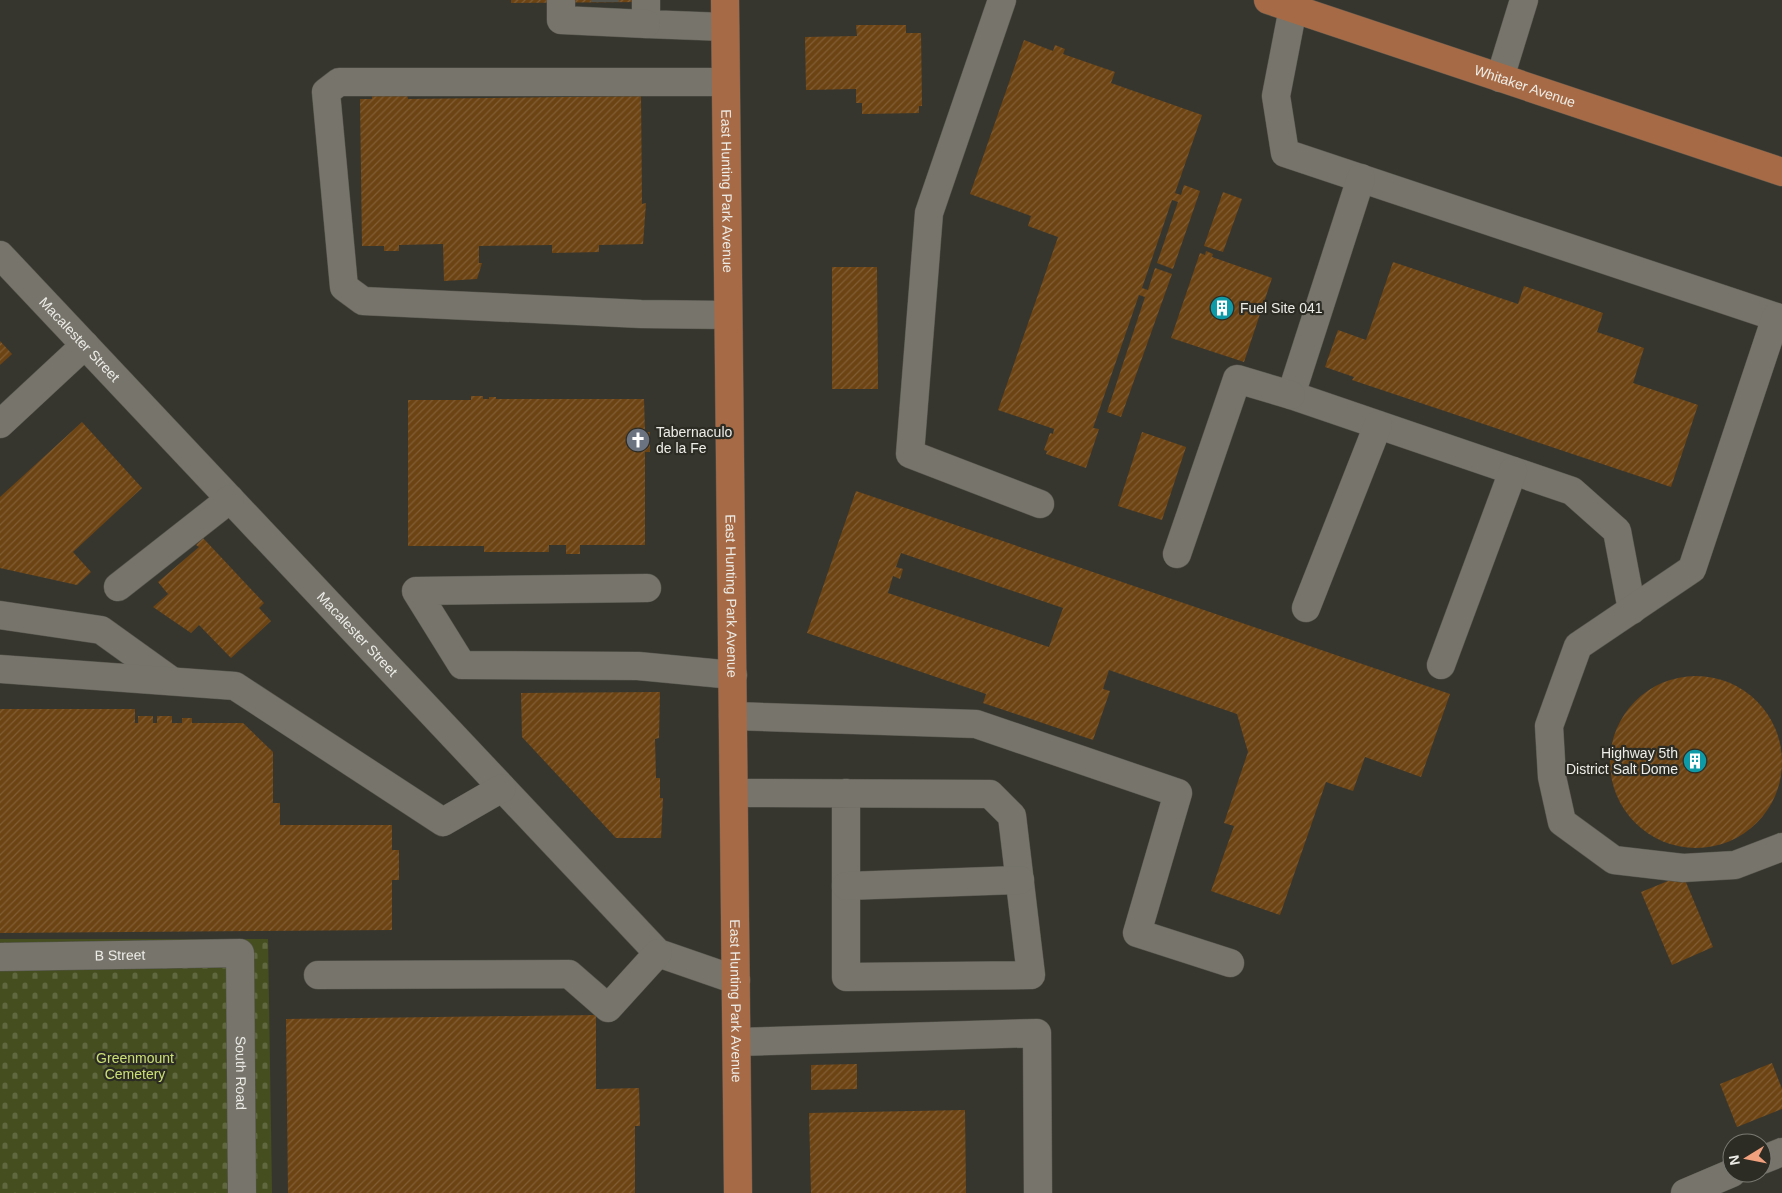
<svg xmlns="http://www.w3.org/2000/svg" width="1782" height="1193" font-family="Helvetica,sans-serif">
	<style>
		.cemetery { fill: url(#cemetery-stones) }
		.building { fill: url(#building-hatch); fill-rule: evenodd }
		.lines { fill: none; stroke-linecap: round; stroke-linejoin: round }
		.minor-tunnel { stroke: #52514a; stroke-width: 28; stroke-dasharray: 28 14; stroke-linecap: butt }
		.minor-casing { stroke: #55544c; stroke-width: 29 }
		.major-casing { stroke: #55544c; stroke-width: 29 }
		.minor { stroke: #76746b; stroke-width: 28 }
		.major { stroke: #a66b46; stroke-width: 28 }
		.labels { text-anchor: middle; stroke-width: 4.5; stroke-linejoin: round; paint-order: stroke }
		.street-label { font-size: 14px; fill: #edece7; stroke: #2d2c24 }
		.poi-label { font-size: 14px; fill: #edece7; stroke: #2d2c24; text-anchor: start }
		.park-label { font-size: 14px; fill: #cbe076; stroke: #2d2c24 }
	</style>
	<defs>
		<pattern id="cemetery-stones" width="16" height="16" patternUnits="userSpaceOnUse" patternTransform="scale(1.25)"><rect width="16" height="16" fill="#454e1e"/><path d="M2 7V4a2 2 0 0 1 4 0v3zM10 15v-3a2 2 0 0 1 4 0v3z" fill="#60683f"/></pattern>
		<pattern id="building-hatch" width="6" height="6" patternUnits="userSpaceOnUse" patternTransform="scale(1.25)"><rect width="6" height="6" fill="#6c4313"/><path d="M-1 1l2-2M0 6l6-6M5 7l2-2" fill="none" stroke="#815e35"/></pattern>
	</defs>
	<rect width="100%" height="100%" fill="#37362e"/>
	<path class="cemetery" d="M 0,939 L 268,939 L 272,1193 L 0,1193 Z"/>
	<g class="building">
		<path d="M 511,0 L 644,0 L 644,2 L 511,3 Z"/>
		<path d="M 856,25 L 906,25 L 906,33 L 921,33 L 922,106 L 919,106 L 919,113 L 862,114 L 862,103 L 856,103 L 856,89 L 806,90 L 805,37 L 857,36 Z"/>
		<path d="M 1024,40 L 1053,51 L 1055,45 L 1065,49 L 1063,54 L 1115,72 L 1111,83 L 1202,115 L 1175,193 L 1181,195 L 1184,185 L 1200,191 L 1173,269 L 1157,263 L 1178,202 L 1172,200 L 1142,288 L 1148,290 L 1155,268 L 1172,274 L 1121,417 L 1107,412 L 1145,297 L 1139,295 L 1093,428 L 1099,429 L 1086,468 L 1046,454 L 1047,451 L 1044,450 L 1050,433 L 1053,434 L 1054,429 L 998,410 L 1058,237 L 1028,226 L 1031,216 L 970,194 Z"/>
		<path d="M 407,94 L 408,99 L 641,96 L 642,204 L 646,203 L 643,244 L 599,245 L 599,252 L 552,253 L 552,245 L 479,246 L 479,263 L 482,263 L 477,279 L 444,281 L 443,244 L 399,245 L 399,251 L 384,251 L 384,246 L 362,246 L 360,99 L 372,99 L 372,95 Z"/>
		<path d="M 1223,192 L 1242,199 L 1223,252 L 1204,246 Z"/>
		<path d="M 1206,251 L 1213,254 L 1212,257 L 1272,278 L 1244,362 L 1171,338 L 1200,253 L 1205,255 Z"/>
		<path d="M 1393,262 L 1518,304 L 1524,286 L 1603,313 L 1597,332 L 1644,348 L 1633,383 L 1698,405 L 1671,487 L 1352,380 L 1354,377 L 1325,367 L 1338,330 L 1366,340 Z"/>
		<path d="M 832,267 L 877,267 L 878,389 L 832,389 Z"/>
		<path d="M 0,341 L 12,354 L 0,365 Z"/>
		<path d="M 471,396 L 483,396 L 483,399 L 489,399 L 489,397 L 496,397 L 496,399 L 644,399 L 645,432 L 650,432 L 650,452 L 645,452 L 645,545 L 580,545 L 580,554 L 566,554 L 566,545 L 549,545 L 549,552 L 484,552 L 484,546 L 408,546 L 408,400 L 471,400 Z"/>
		<path d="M 82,422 L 142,488 L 73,552 L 91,572 L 77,585 L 0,568 L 0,497 Z"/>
		<path d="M 1142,432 L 1186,447 L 1162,520 L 1118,506 Z"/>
		<path d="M 856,491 L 1450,694 L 1421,777 L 1365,757 L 1353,791 L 1326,782 L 1280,915 L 1211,891 L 1234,826 L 1224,823 L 1248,752 L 1237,714 L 1109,670 L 1103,689 L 1110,691 L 1093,740 L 983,703 L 986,694 L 807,633 ZM 901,553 L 1063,608 L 1049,647 L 888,593 L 893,576 L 900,579 L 903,569 L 896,567 Z"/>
		<path d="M 203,538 L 264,603 L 259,608 L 271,621 L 231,658 L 199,625 L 191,633 L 153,607 L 168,594 L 158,582 L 199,547 L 196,545 Z"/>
		<circle cx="1696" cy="762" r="86"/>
		<path d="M 660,692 L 659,738 L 655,739 L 656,778 L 660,778 L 660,798 L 663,798 L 661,838 L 616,838 L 522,737 L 521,693 Z"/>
		<path d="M 0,709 L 135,709 L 135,723 L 138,723 L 138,716 L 153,716 L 153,723 L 157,723 L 157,716 L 172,716 L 172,723 L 182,723 L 182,718 L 192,718 L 192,723 L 243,723 L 273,752 L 273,803 L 280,803 L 280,825 L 392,825 L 392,850 L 399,850 L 399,880 L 392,880 L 392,930 L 0,933 Z"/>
		<path d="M 1683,875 L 1713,947 L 1672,965 L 1641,892 Z"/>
		<path d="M 596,1015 L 596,1089 L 639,1088 L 640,1126 L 635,1126 L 635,1193 L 288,1193 L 286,1019 Z"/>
		<path d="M 1772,1063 L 1782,1089 L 1782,1109 L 1737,1127 L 1720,1084 Z"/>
		<path d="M 857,1064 L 857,1089 L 811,1090 L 811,1065 Z"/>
		<path d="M 965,1110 L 966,1193 L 811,1193 L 809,1113 Z"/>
	</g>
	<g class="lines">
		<path class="minor-tunnel" d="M 605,0 L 605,2"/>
		<g class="minor-casing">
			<g id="minor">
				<path d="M 646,0 L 646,24 L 725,27"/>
				<path d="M 1002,0 L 929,213 L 910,454 L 1040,504"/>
				<path d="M 561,2 L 561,20 L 646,24"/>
				<path d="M 1293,8 L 1276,96 L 1285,153 L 1782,319"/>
				<path d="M 1500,78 L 1524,0"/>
				<path d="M 725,82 L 339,82 L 326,92 L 344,287 L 363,301 L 641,314 L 728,315"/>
				<path d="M 1361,178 L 1291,395 L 1572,491 L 1617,531 L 1632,610"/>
				<path id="s1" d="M 0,255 L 658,953 L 736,980"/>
				<path d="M 1776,317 L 1692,569 L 1578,646 L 1549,726 L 1552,777 L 1562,822 L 1614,860 L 1683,868 L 1735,865 L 1782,847"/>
				<path d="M 0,424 L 85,345"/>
				<path d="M 1177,554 L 1237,379 L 1291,395"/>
				<path d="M 118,587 L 230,499"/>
				<path d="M 647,588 L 416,591 L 462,665 L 638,666 L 733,675"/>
				<path d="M 1306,608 L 1378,425"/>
				<path d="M 0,615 L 101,630 L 172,681"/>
				<path d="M 1441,665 L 1513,471"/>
				<path d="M 0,669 L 235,686 L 443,822 L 502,788"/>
				<path d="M 733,716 L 976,724 L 1178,793 L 1137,933 L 1230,963"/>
				<path d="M 734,793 L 990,794 L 1012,816 L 1031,975 L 846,977 L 846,793"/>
				<path d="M 846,886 L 1020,880"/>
				<path id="s2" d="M 0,957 L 240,953 L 242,1193"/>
				<path d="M 318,975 L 569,974 L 608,1008 L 658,953"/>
				<path d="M 737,1042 L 1037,1033 L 1038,1193"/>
				<path d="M 1762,1160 L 1782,1152"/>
				<path d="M 1685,1193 L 1732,1173"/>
			</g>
		</g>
		<g class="major-casing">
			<g id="major">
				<path id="s3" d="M 725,0 L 738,1193"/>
				<path id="s4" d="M 1268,0 L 1782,172"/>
			</g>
		</g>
		<use href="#minor" class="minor"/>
		<use href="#major" class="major"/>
	</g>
	<defs>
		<g id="building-disc" transform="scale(1.25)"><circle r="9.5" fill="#0f9aa8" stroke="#2d2c24"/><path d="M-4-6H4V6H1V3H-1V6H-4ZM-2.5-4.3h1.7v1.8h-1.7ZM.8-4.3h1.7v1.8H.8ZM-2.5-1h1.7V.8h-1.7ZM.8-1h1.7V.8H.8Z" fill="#fff"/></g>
		<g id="church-disc" transform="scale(1.25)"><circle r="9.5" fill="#6b7280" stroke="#2d2c24"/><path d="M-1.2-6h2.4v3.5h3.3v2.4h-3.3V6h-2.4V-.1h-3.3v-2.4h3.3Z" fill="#fff"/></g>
	</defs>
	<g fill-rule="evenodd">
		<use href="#building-disc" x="1222" y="308"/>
		<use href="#church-disc" x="638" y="440"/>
		<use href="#building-disc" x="1695" y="761"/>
	</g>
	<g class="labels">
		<g class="street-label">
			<text dy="5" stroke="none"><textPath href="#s4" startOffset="271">Whitaker Avenue</textPath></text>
			<text dy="5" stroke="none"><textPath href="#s3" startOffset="191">East Hunting Park Avenue</textPath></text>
			<text dy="5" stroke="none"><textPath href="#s1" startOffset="116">Macalester Street</textPath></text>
			<text dy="5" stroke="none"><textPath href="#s3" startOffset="596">East Hunting Park Avenue</textPath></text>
			<text dy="5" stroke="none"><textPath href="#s1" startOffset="521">Macalester Street</textPath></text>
			<text dy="5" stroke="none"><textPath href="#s2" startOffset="120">B Street</textPath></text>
			<text dy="5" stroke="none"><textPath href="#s3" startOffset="1001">East Hunting Park Avenue</textPath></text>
			<text dy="5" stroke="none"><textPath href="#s2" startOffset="360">South Road</textPath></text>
		</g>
		<g class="poi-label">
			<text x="1240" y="313">Fuel Site 041</text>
			<text x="656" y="437">Tabernaculo<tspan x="656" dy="16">de la Fe</tspan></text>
			<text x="1678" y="758" text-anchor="end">Highway 5th<tspan x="1678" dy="16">District Salt Dome</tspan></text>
		</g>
		<g class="park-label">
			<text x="135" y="1063">Greenmount<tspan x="135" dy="16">Cemetery</tspan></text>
		</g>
	</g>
	<g transform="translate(1747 1158) rotate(260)"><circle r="24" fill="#2d2c24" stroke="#7a7972"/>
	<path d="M0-4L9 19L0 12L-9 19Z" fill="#f2a17e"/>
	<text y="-8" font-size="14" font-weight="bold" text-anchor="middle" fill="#edece7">N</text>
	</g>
</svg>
